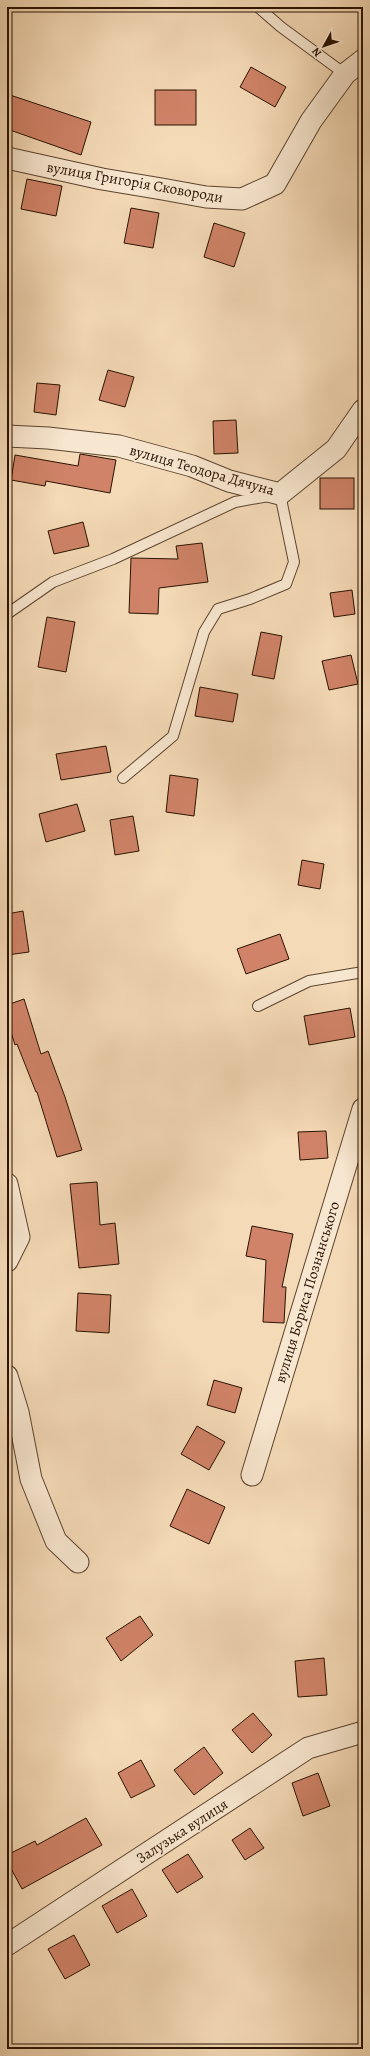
<svg xmlns="http://www.w3.org/2000/svg" width="370" height="2056" font-family="Alegreya,serif">
	<style>
		.building { fill: #d08368; stroke: #291200 }
		.lines { fill: none; stroke-linecap: round; stroke-linejoin: round }
		.service-casing { stroke: #5c442e; stroke-width: 12 }
		.minor-casing { stroke: #5c442e; stroke-width: 23 }
		.service { stroke: #f8e7d0; stroke-width: 10 }
		.minor { stroke: #f8e7d0; stroke-width: 21 }
		.labels { text-anchor: middle; stroke-width: 4; stroke-linejoin: round; paint-order: stroke }
		.street-label { font-size: 15px; fill: #291200; stroke: #f8e7d0 }
	</style>
	<rect width="100%" height="100%" fill="#f5dab7"/>
	<filter id="stains"><feTurbulence type="fractalNoise" baseFrequency=".005" numOctaves="4"/><feColorMatrix values="0 0 0 0 .2 0 0 0 0 .09 0 0 0 0 .02 0 0 0 .5 -.17"/></filter>
	<radialGradient id="worn" r=".72"><stop offset=".6" stop-color="#630" stop-opacity="0"/><stop offset="1" stop-color="#630" stop-opacity=".3"/></radialGradient>
	<g class="building">
		<path d="M 251,67 L 286,87 L 275,107 L 240,87 Z"/>
		<rect x="155" y="90" width="41" height="35"/>
		<path d="M 7,94 L 91,122 L 81,155 L 7,129 Z"/>
		<path d="M 27,179 L 62,186 L 56,216 L 21,209 Z"/>
		<path d="M 131,208 L 159,213 L 153,248 L 124,243 Z"/>
		<path d="M 214,223 L 245,233 L 234,267 L 204,257 Z"/>
		<path d="M 108,370 L 134,377 L 125,407 L 99,400 Z"/>
		<path d="M 37,383 L 60,385 L 56,415 L 34,412 Z"/>
		<path d="M 236,420 L 238,453 L 214,454 L 213,421 Z"/>
		<path d="M 80,454 L 116,460 L 110,493 L 46,481 L 45,486 L 11,480 L 15,455 L 78,466 Z"/>
		<rect x="320" y="478" width="34" height="31"/>
		<path d="M 83,522 L 89,546 L 54,554 L 48,531 Z"/>
		<path d="M 202,543 L 208,582 L 159,588 L 158,614 L 129,613 L 131,558 L 178,559 L 176,546 Z"/>
		<path d="M 352,590 L 355,614 L 334,617 L 330,593 Z"/>
		<path d="M 47,617 L 75,622 L 66,672 L 38,667 Z"/>
		<path d="M 261,632 L 282,636 L 274,679 L 252,675 Z"/>
		<path d="M 351,655 L 358,684 L 329,690 L 322,661 Z"/>
		<path d="M 200,687 L 238,694 L 233,722 L 195,716 Z"/>
		<path d="M 106,746 L 111,772 L 61,780 L 56,754 Z"/>
		<path d="M 170,775 L 198,779 L 194,816 L 166,812 Z"/>
		<path d="M 77,804 L 85,831 L 46,842 L 39,814 Z"/>
		<path d="M 133,816 L 139,851 L 115,855 L 110,820 Z"/>
		<path d="M 302,860 L 324,864 L 320,889 L 298,885 Z"/>
		<path d="M 23,911 L 29,952 L 7,955 L 7,914 Z"/>
		<path d="M 280,934 L 289,959 L 246,974 L 237,949 Z"/>
		<path d="M 24,999 L 41,1054 L 48,1051 L 65,1097 L 82,1150 L 57,1157 L 37,1092 L 36,1092 L 17,1044 L 15,1045 L 7,1019 L 7,1005 Z"/>
		<path d="M 350,1008 L 355,1037 L 309,1045 L 304,1016 Z"/>
		<path d="M 326,1131 L 328,1158 L 300,1160 L 298,1132 Z"/>
		<path d="M 97,1182 L 100,1225 L 115,1223 L 119,1264 L 79,1268 L 70,1184 Z"/>
		<path d="M 252,1226 L 293,1234 L 282,1287 L 286,1287 L 284,1323 L 263,1322 L 266,1260 L 246,1256 Z"/>
		<path d="M 78,1293 L 111,1295 L 109,1333 L 76,1331 Z"/>
		<path d="M 214,1380 L 242,1388 L 235,1413 L 207,1405 Z"/>
		<path d="M 197,1426 L 225,1442 L 209,1470 L 181,1454 Z"/>
		<path d="M 187,1489 L 225,1507 L 209,1544 L 170,1526 Z"/>
		<path d="M 140,1616 L 153,1635 L 121,1661 L 106,1638 Z"/>
		<path d="M 324,1658 L 327,1695 L 298,1697 L 295,1661 Z"/>
		<path d="M 253,1713 L 272,1735 L 252,1753 L 232,1730 Z"/>
		<path d="M 204,1747 L 223,1773 L 194,1795 L 174,1770 Z"/>
		<path d="M 141,1760 L 155,1786 L 131,1798 L 118,1773 Z"/>
		<path d="M 318,1773 L 330,1806 L 303,1816 L 292,1783 Z"/>
		<path d="M 86,1818 L 102,1845 L 22,1889 L 7,1861 L 7,1855 L 35,1841 L 37,1845 Z"/>
		<path d="M 250,1828 L 264,1848 L 245,1860 L 232,1840 Z"/>
		<path d="M 188,1854 L 203,1877 L 177,1893 L 162,1870 Z"/>
		<path d="M 132,1889 L 147,1916 L 117,1933 L 102,1906 Z"/>
		<path d="M 74,1935 L 90,1965 L 65,1979 L 48,1949 Z"/>
	</g>
	<g class="lines">
		<g class="service-casing">
			<g id="service">
				<path d="M 258,7 L 281,27 L 345,74"/>
				<path d="M 7,614 L 53,582 L 113,559 L 235,502 L 280,494 L 294,562 L 286,584 L 250,599 L 218,609 L 204,632 L 173,736 L 123,778"/>
				<path d="M 258,1006 L 309,981 L 363,972"/>
			</g>
		</g>
		<g class="minor-casing">
			<g id="minor">
				<path d="M 7,158 L 102,179 L 162,189 L 206,197 L 242,199 L 275,184 L 311,121 L 345,74 L 363,60"/>
				<path d="M 7,436 L 48,438 L 119,446 L 192,466 L 229,481 L 280,494 L 336,449 L 363,410"/>
				<path d="M 7,1184 L 19,1237 L 7,1261"/>
				<path d="M 7,1376 L 18,1412 L 31,1479 L 56,1541 L 78,1562"/>
				<path d="M 252,1475 L 363,1109"/>
				<path d="M 7,1945 L 308,1748 L 363,1732"/>
			</g>
		</g>
		<use href="#service" class="service"/>
		<use href="#minor" class="minor"/>
	</g>
	<g class="labels">
		<g class="street-label">
			<text transform="translate(135 182) rotate(10)" y="5">вулиця Григорія Сковороди</text>
			<text transform="translate(202 470) rotate(16)" y="5">вулиця Теодора Дячуна</text>
			<text transform="translate(307 1292) rotate(-73)" y="5">вулиця Бориса Познанського</text>
			<text transform="translate(182 1831) rotate(-33)" y="5">Залузька вулиця</text>
		</g>
	</g>
	<rect width="370" height="2056" fill="none" stroke="#f5dab7" stroke-width="24"/>
	<rect x="8" y="8" width="354" height="2040" fill="none" stroke="#291200" stroke-width="2"/>
	<rect x="12" y="12" width="346" height="2032" fill="none" stroke="#291200"/>
	<g transform="translate(324 46) rotate(230)" stroke="#f8e7d0" stroke-width="3" paint-order="stroke">
	<path d="M0-3L7 15L0 10L-7 15Z" fill="#291200"/>
	<text y="-6" font-size="11" font-weight="bold" text-anchor="middle" fill="#291200">N</text>
	</g>
	<rect width="100%" height="100%" filter="url(#stains)"/>
	<rect width="100%" height="100%" fill="url(#worn)"/>
</svg>
